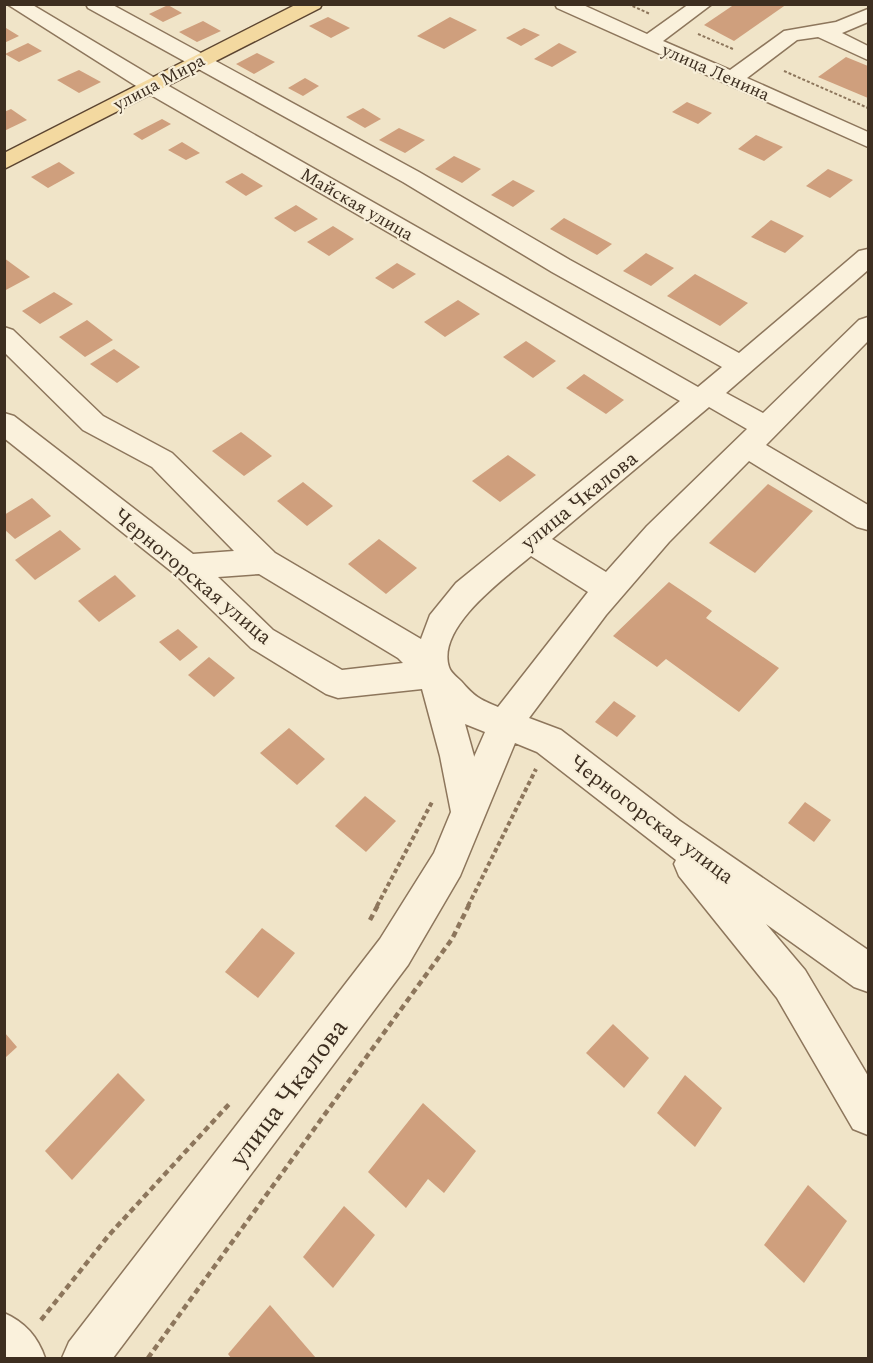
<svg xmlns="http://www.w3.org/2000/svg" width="873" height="1363" font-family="Spectral,serif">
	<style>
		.building { fill: #cf9f7d }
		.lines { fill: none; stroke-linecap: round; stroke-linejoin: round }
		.minor-casing { stroke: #8d765c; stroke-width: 3 }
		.major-casing { stroke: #5b4430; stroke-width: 3 }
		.path-far2 { stroke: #8d765c; stroke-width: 2; stroke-dasharray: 3 2; stroke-linecap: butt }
		.path-far1 { stroke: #8d765c; stroke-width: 4; stroke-dasharray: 4.5 3; stroke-linecap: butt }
		.path { stroke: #8d765c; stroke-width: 4.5; stroke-dasharray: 6 4; stroke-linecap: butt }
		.minor { fill: #faf1dc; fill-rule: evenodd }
		.major { fill: #f3d9a0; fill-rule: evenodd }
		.labels { text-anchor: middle; stroke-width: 4.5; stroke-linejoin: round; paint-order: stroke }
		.far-street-label { font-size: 18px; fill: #3d2e20; stroke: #f7eed8 }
		.street-label { font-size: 21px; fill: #3d2e20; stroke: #f7eed8 }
		.near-street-label { font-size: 26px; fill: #3d2e20; stroke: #f7eed8 }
	</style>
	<rect width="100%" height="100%" fill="#f0e4c8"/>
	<g class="building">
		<path d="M 735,4 L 787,4 L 734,41 L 704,25 Z"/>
		<path d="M 168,5 L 182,13 L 163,22 L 149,14 Z"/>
		<path d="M 328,17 L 350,28 L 331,38 L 309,26 Z"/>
		<path d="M 450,17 L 477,30 L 444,49 L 417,36 Z"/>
		<path d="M 203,21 L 221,31 L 197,42 L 179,32 Z"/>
		<path d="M 6,28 L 19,36 L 4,43 Z"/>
		<path d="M 524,28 L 540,35 L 521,46 L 506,38 Z"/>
		<path d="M 28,43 L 42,51 L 19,62 L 5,54 Z"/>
		<path d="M 559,43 L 577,52 L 552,67 L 534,59 Z"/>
		<path d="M 257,53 L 275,62 L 254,74 L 236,64 Z"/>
		<path d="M 846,57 L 868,66 L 868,98 L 818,77 Z"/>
		<path d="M 79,70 L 101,82 L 79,93 L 57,80 Z"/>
		<path d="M 305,78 L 319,86 L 303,96 L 288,88 Z"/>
		<path d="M 687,102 L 712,113 L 698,124 L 672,112 Z"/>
		<path d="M 363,108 L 381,119 L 365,128 L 346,117 Z"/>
		<path d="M 11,109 L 27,120 L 4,131 L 4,112 Z"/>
		<path d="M 162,119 L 171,124 L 142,140 L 133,134 Z"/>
		<path d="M 399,128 L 425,140 L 405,153 L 379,140 Z"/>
		<path d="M 756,135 L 783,147 L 764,161 L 738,149 Z"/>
		<path d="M 182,142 L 200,153 L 186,160 L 168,150 Z"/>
		<path d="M 454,156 L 481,169 L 462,183 L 435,169 Z"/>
		<path d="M 59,162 L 75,173 L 48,188 L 31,177 Z"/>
		<path d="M 828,169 L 853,180 L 830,198 L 806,186 Z"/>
		<path d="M 242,173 L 263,186 L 246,196 L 225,182 Z"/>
		<path d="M 513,180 L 535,191 L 513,207 L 491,195 Z"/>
		<path d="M 296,205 L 318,219 L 295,232 L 274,218 Z"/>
		<path d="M 564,218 L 612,244 L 597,255 L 550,229 Z"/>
		<path d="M 771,220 L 804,236 L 785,253 L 751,237 Z"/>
		<path d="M 333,226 L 354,239 L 329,256 L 307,242 Z"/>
		<path d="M 646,253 L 674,268 L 651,286 L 623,271 Z"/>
		<path d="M 4,258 L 30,277 L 4,291 Z"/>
		<path d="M 397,263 L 416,274 L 393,289 L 375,278 Z"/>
		<path d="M 695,274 L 748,303 L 720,326 L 667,296 Z"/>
		<path d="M 54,292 L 73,304 L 40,324 L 22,311 Z"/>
		<path d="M 458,300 L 480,314 L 445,337 L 424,322 Z"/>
		<path d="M 87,320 L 113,340 L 85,357 L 59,337 Z"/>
		<path d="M 526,341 L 556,361 L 533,378 L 503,357 Z"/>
		<path d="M 114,349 L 140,367 L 117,383 L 90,364 Z"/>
		<path d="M 584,374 L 624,400 L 606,414 L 566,388 Z"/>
		<path d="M 241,432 L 272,456 L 244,476 L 212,451 Z"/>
		<path d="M 508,455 L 536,475 L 500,502 L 472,481 Z"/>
		<path d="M 303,482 L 333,506 L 307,526 L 277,501 Z"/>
		<path d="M 768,484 L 813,511 L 755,573 L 709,543 Z"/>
		<path d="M 32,498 L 51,516 L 15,539 L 4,529 L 4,515 Z"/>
		<path d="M 60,530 L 81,549 L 35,580 L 15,560 Z"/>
		<path d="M 379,539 L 417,568 L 386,594 L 348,564 Z"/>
		<path d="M 115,575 L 136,596 L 99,622 L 78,601 Z"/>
		<path d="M 669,582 L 712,611 L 706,618 L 779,668 L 739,712 L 666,659 L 657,667 L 613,636 Z"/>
		<path d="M 178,629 L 198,647 L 180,661 L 159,642 Z"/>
		<path d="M 209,657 L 235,678 L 214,697 L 188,675 Z"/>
		<path d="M 614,701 L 636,716 L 617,737 L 595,722 Z"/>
		<path d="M 289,728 L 325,759 L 297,785 L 260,753 Z"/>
		<path d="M 365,796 L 396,821 L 366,852 L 335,826 Z"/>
		<path d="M 805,802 L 831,820 L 814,842 L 788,823 Z"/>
		<path d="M 262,928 L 295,953 L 258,998 L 225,972 Z"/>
		<path d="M 613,1024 L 649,1058 L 624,1088 L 586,1053 Z"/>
		<path d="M 5,1033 L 17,1047 L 5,1058 Z"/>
		<path d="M 118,1073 L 145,1100 L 72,1180 L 45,1151 Z"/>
		<path d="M 685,1075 L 722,1108 L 695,1147 L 657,1113 Z"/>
		<path d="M 423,1103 L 476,1151 L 444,1193 L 428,1179 L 406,1208 L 368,1172 Z"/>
		<path d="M 808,1185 L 847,1221 L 804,1283 L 764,1245 Z"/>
		<path d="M 344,1206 L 375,1235 L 333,1288 L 303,1257 Z"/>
		<path d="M 270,1305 L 316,1358 L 231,1358 L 228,1354 Z"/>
	</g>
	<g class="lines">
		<g class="minor-casing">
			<g id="minor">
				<path d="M 7,4 L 31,4 L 160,81 L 698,387 L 722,367 L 552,272 L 403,182 L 88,8 L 86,4 L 111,4 L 419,172 L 570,260 L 739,353 L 859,251 L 868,249 L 868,270 L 726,393 L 763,413 L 859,320 L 868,317 L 868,341 L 766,445 L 868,505 L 868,530 L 857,527 L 749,461 L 669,542 L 606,615 L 529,718 L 561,730 L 680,821 L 868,950 L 868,992 L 854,987 L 766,924 L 805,970 L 868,1076 L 868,1135 L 853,1129 L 777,998 L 679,876 L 674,864 L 676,860 L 537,752 L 515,743 L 460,876 L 408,965 L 113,1358 L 62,1358 L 69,1342 L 380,939 L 434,853 L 451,812 L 440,756 L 422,689 L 338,698 L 326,694 L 251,648 L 176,575 L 4,438 L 4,413 L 14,416 L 193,554 L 234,551 L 152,467 L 83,430 L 4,352 L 4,327 L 13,330 L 103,416 L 172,453 L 275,553 L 421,639 L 430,615 L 456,583 L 680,401 L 144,91 ZM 709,407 L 747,429 L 647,526 L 606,572 L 552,539 ZM 531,556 L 588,592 L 498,707 C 479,699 475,697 461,681 C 457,677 451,673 449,667 C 436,627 505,578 531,556 ZM 259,574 L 398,658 L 403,663 L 342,670 L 273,630 L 218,577 ZM 465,724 L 485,732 L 474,757 L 474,756 Z"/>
				<path d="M 555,4 L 581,4 L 647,34 L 689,4 L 712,4 L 663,41 L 730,70 L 784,31 L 836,22 L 868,9 L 868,22 L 842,33 L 868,46 L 868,60 L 818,37 L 797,40 L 747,78 L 868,132 L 868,147 L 557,8 Z"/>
				<path d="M 4,1313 C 25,1322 38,1337 45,1358 L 4,1358 Z"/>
			</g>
		</g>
		<g class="major-casing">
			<path id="major" d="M 297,4 L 322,4 L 320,8 L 4,169 L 4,153 Z"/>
		</g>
		<g class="path-far2">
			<path d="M 628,4 L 650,14"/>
			<path d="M 698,34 L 733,49"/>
			<path d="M 784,71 L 868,108"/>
		</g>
		<g class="path-far1">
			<path d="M 377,906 L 432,802"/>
			<path d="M 468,906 L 536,769"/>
		</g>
		<g class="path">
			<path d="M 370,920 L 378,905"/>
			<path d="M 41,1320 L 109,1235 L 231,1102"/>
			<path d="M 148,1358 L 452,939 L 469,905"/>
		</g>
		<use href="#minor" class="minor"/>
		<use href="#major" class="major"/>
	</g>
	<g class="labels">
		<g class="far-street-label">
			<text transform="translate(716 72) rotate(24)" y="6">улица Ленина</text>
			<text transform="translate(159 82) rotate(-28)" y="6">улица Мира</text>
			<text transform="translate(357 204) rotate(30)" y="6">Майская улица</text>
		</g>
		<g class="street-label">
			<text transform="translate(579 500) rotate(-39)" y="7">улица Чкалова</text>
			<text transform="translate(193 576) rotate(40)" y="7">Черногорская улица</text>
			<text transform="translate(652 819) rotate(37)" y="7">Черногорская улица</text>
		</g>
		<g class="near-street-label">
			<text transform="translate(288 1092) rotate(-53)" y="9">улица Чкалова</text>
		</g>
	</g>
	<rect width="873" height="1363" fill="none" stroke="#3d2e20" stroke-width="12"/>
</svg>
